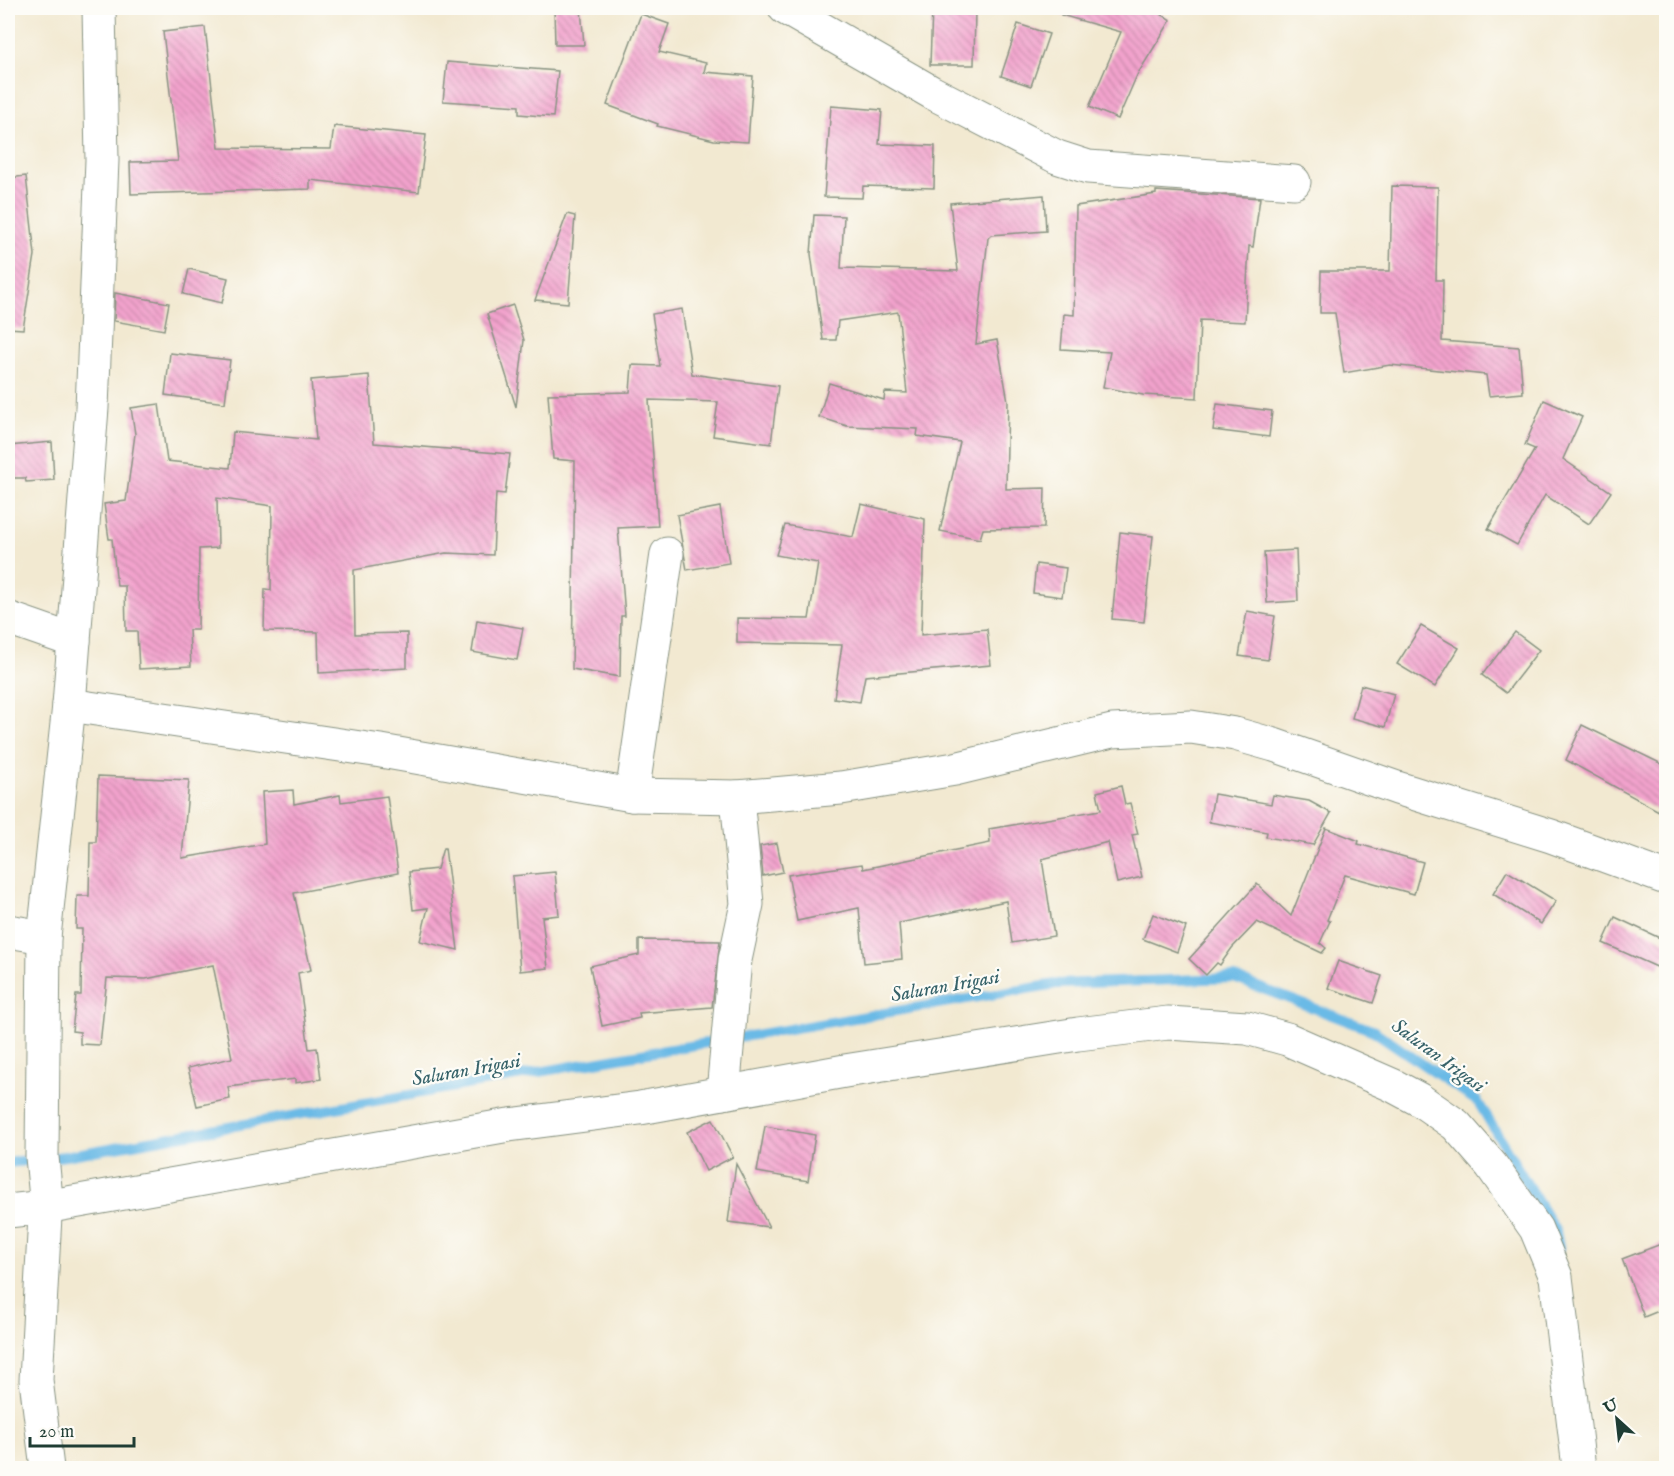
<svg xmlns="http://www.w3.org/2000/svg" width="1674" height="1476" font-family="'IM FELL English',serif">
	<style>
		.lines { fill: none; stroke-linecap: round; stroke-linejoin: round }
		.stream { stroke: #6bbae6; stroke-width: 10 }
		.building { fill: url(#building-back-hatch) }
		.minor-casing { stroke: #889382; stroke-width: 35 }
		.minor { stroke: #fff; stroke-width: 33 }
		.labels { text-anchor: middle; stroke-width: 4.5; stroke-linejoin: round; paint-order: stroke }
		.water-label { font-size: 20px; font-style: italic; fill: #366269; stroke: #fdfcf7 }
	</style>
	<defs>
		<pattern id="building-back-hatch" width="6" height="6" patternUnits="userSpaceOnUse" patternTransform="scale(1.5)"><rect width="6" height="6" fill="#f3a3cd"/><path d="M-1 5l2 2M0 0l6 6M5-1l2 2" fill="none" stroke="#c486a7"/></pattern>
	</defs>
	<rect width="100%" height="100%" fill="#fdfcf7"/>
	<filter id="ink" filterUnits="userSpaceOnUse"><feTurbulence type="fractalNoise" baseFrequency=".0167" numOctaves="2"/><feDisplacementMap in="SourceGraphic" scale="12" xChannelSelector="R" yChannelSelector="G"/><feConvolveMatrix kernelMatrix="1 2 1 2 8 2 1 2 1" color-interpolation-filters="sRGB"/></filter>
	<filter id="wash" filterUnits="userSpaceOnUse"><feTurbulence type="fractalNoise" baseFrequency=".008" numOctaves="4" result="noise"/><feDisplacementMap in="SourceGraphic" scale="24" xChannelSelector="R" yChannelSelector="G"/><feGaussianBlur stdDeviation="1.35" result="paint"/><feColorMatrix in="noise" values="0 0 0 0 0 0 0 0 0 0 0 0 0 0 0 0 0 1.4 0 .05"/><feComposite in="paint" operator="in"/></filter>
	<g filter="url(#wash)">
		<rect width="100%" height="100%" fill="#f2e9d1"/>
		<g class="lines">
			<path class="stream" d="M 8,1163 L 65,1156 L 612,1059 L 1056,984 L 1234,978 L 1374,1031 L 1478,1102 L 1556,1232 L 1559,1248"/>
		</g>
		<g id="blocks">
			<g class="building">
				<path d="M 554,8 L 581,8 L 584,45 L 555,45 Z"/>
				<path d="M 932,8 L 975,8 L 974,65 L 930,65 Z"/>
				<path d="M 1062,8 L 1151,8 L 1171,20 L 1137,75 L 1118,119 L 1089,107 L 1121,32 L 1061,15 Z"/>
				<path d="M 641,14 L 669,24 L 659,52 L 706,63 L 704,72 L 753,76 L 748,142 L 714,140 L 657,126 L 658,124 L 607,105 Z"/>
				<path d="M 1018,24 L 1049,34 L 1031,86 L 1001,76 Z"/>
				<path d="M 205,27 L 219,148 L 331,149 L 334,126 L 426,135 L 419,192 L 310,180 L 310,189 L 131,194 L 130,162 L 178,161 L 163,32 Z"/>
				<path d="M 447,62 L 558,71 L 553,117 L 519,114 L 519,106 L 443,101 Z"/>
				<path d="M 831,106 L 882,110 L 879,144 L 935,146 L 934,188 L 863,186 L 862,198 L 824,197 Z"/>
				<path d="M 26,176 L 35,255 L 23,329 L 8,328 L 8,178 Z"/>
				<path d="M 1392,186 L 1438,187 L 1436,280 L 1443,280 L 1442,341 L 1519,347 L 1523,393 L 1489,396 L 1486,375 L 1390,365 L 1344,373 L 1335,313 L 1320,313 L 1321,271 L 1390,271 Z"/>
				<path d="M 1156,191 L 1260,198 L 1253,247 L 1249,246 L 1245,322 L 1200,320 L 1197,398 L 1143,395 L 1103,387 L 1110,352 L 1061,349 L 1064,314 L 1074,315 L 1076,206 L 1156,194 Z"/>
				<path d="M 1044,195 L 1046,231 L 991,235 L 988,238 L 976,344 L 997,340 L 1008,401 L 1006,489 L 1045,488 L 1044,528 L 983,529 L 980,539 L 940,531 L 960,442 L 917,436 L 918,429 L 847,426 L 819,417 L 829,383 L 884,400 L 885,392 L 907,393 L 898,312 L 838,321 L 836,340 L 823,340 L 811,254 L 814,215 L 844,216 L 841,268 L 958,271 L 950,203 Z"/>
				<path d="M 567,214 L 575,216 L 568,303 L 535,300 Z"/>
				<path d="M 189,269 L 228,278 L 222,303 L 183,294 Z"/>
				<path d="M 115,293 L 169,303 L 164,330 L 114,321 Z"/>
				<path d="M 513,305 L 524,340 L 516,407 L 487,314 Z"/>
				<path d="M 682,309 L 692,374 L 778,386 L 771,444 L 713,436 L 718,402 L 649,400 L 658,526 L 618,528 L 625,616 L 621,616 L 620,677 L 572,669 L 575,461 L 553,459 L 548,394 L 630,392 L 632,365 L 660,366 L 652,314 Z"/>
				<path d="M 170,353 L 230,360 L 225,403 L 165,395 Z"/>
				<path d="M 369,375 L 374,443 L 510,454 L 505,494 L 496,493 L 493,555 L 446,553 L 354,570 L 355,634 L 407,633 L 407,668 L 319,673 L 318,632 L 264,631 L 265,589 L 271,590 L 272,506 L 217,498 L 218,548 L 199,549 L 198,630 L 189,630 L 191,666 L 139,669 L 137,631 L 126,631 L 125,586 L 117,586 L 112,539 L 109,539 L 104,504 L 126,501 L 135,434 L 131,408 L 159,404 L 167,461 L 230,468 L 233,432 L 316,440 L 311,380 Z"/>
				<path d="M 1544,400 L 1582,417 L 1563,459 L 1611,492 L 1589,524 L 1545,495 L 1517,545 L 1488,529 L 1535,449 L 1525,445 Z"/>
				<path d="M 1217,404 L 1272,411 L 1269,437 L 1213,430 Z"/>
				<path d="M 52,442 L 54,480 L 26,482 L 25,478 L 8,478 L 8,446 Z"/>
				<path d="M 861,504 L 925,519 L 921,635 L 987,629 L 991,665 L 865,676 L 860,702 L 834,698 L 842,645 L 737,643 L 737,618 L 809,619 L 818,563 L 776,555 L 785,525 L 853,537 Z"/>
				<path d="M 720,507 L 729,563 L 687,570 L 677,515 Z"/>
				<path d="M 1120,532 L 1153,536 L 1144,622 L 1112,619 Z"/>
				<path d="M 1296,550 L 1298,601 L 1267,603 L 1264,552 Z"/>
				<path d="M 1036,564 L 1066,568 L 1062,597 L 1033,593 Z"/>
				<path d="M 1247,611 L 1275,616 L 1268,660 L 1239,656 Z"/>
				<path d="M 477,620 L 523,628 L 517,660 L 472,652 Z"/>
				<path d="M 1421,626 L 1459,648 L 1435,687 L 1397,664 Z"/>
				<path d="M 1515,632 L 1539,650 L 1506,693 L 1482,675 Z"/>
				<path d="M 1361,685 L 1394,694 L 1385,727 L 1352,718 Z"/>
				<path d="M 1582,725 L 1666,766 L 1666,815 L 1566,760 Z"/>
				<path d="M 98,776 L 189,780 L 182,858 L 265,844 L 262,792 L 293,790 L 294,804 L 340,795 L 341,802 L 387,796 L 398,873 L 294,893 L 311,970 L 298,973 L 309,1049 L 317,1048 L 321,1079 L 295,1083 L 295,1079 L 228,1087 L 230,1099 L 197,1106 L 188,1068 L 232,1058 L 213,965 L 146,979 L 107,978 L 100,1045 L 80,1044 L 80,1032 L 72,1031 L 76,995 L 81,995 L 82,929 L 76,929 L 77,896 L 89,896 L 90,842 L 96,842 Z"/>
				<path d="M 1121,786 L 1125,804 L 1130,803 L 1138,834 L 1132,835 L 1142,877 L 1117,883 L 1108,842 L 1042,859 L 1054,936 L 1012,943 L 1006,901 L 899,923 L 902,959 L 864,963 L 859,908 L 797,921 L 788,875 L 862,864 L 863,869 L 990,843 L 989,829 L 1101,810 L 1097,792 Z"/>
				<path d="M 1214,794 L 1271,804 L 1273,795 L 1309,801 L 1331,813 L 1313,845 L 1266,837 L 1267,832 L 1209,822 Z"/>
				<path d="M 1326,828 L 1359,841 L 1358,844 L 1423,862 L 1414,894 L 1345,875 L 1327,920 L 1330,921 L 1320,943 L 1326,948 L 1322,953 L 1257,922 L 1232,948 L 1220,965 L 1217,963 L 1206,975 L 1189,959 L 1257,884 L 1291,916 Z"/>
				<path d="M 777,843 L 783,872 L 763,876 L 760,846 Z"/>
				<path d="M 443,848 L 445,848 L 458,950 L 420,941 L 428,908 L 413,910 L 409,872 L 437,869 Z"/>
				<path d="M 1507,871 L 1556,901 L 1541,924 L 1493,894 Z"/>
				<path d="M 555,872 L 559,915 L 542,917 L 548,968 L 520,971 L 512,876 Z"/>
				<path d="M 1153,914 L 1186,927 L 1177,952 L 1143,939 Z"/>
				<path d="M 1615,917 L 1666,941 L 1666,952 L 1659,968 L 1603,943 Z"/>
				<path d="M 639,940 L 720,941 L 712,1007 L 639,1013 L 640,1018 L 602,1026 L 590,966 L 639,955 Z"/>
				<path d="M 1338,961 L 1382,976 L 1373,1003 L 1328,988 Z"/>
				<path d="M 713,1119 L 733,1157 L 706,1171 L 687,1132 Z"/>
				<path d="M 765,1126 L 815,1135 L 808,1181 L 757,1172 Z"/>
				<path d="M 736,1164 L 769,1227 L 728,1222 Z"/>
				<path d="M 1666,1242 L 1666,1308 L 1644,1317 L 1622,1259 Z"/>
			</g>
		</g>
	</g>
	<g filter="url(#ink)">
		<use href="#blocks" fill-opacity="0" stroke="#889382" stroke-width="1.5"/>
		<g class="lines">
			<g class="minor-casing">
				<g id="minor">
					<path d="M 785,8 L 931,92 L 1057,157 L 1088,167 L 1294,182"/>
					<path d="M 8,618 L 74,641"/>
					<path d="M 69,705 L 381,751 L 632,795 L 737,797 L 841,788 L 955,769 L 1112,731 L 1191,727 L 1235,734 L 1274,745 L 1397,788 L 1551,836 L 1666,878"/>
					<path d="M 632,795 L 667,554"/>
					<path d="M 8,931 L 44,937"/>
					<path d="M 723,1093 L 735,960 L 747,904 L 737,797"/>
					<path d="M 8,1211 L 45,1207 L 509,1125 L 640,1108 L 845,1071 L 1078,1034 L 1168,1023 L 1247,1028 L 1287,1039 L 1392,1085 L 1420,1100 L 1456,1125 L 1491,1165 L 1536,1229 L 1556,1277 L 1579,1468"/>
					<path d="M 47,1468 L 36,1380 L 46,1198 L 42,1157 L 44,937 L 69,705 L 92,408 L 102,160 L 99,8"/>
				</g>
			</g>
			<use href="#minor" class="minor"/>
		</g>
	</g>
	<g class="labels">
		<g class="water-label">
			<text transform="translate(945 985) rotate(-10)" y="7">Saluran Irigasi</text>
			<text transform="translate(1439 1055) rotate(36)" y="7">Saluran Irigasi</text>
			<text transform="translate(466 1069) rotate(-10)" y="7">Saluran Irigasi</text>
		</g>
	</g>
	<rect width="1674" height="1476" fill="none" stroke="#fdfcf7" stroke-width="30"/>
	<g transform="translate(1617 1419) rotate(333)" stroke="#fdfcf7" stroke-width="4.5" paint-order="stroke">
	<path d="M0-4.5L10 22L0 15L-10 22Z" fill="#1f3d34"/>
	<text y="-9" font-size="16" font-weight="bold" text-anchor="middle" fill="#1f3d34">U</text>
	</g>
	<path d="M30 1437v9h104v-9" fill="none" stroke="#1f3d34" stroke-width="3"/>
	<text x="39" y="1437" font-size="18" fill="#1f3d34" stroke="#fdfcf7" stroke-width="4.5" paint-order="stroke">20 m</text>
</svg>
